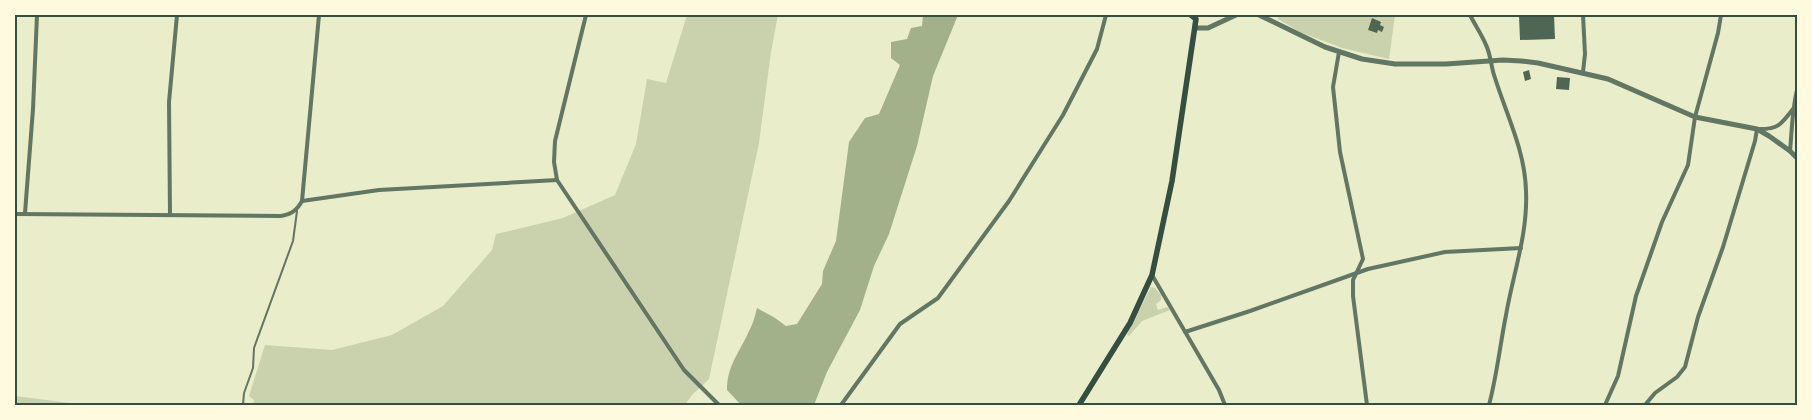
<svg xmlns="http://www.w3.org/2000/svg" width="1812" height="420" font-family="Helvetica,sans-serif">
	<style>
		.green { fill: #cad2ad }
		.water { fill: #a3b18a }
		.building { fill: #4f6655 }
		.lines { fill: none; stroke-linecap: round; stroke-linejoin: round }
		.service { stroke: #617663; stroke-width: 2 }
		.minor { stroke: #617663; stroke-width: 4 }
		.tertiary { stroke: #617663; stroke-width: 5 }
		.secondary { stroke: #344e41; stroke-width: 5.5 }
		.neatline { fill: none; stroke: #344e41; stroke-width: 2 }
	</style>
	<rect width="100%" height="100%" fill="#e9edc9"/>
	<g class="green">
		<path d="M 687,15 L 778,15 L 771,52 L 759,143 L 709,379 L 692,395 L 685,405 L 253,405 L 254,400 L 249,396 L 265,345 L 332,350 L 392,335 L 443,306 L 492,250 L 496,234 L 563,218 L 615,195 L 636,144 L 647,79 L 666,83 Z"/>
		<path d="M 1278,15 L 1395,15 L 1389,59 L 1342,48 L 1300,32 L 1278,19 Z"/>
		<path d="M 1151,287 L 1155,288 L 1161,295 L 1161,300 L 1156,304 L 1158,310 L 1167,307 L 1170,310 L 1142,321 L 1129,336 L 1127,334 Z"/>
		<path d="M 15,396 L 85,405 L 15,405 Z"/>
	</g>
	<path class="water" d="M 923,15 L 958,15 L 933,76 L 917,146 L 889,234 L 874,266 L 860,310 L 827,372 L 814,405 L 741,405 L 727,390 C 727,365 740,352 749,331 C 753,324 755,316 757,308 L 775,318 L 786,326 L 797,324 L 822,284 L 823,271 L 836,241 L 849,142 L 865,118 L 879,114 L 900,65 L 891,58 L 891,42 L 907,39 L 911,28 L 922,26 Z"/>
	<g class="building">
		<path d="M 1542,15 L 1554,15 L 1555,39 L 1520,40 L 1519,16 Z"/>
		<path d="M 1372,18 L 1381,22 L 1380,25 L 1384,27 L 1382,32 L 1378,30 L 1377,33 L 1368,30 Z"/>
		<path d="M 1529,70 L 1531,79 L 1525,81 L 1523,72 Z"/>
		<path d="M 1557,77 L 1570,78 L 1569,90 L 1556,89 Z"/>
	</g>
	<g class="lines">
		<path class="service" d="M 243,405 L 244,393 L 253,368 L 254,348 L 293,241 L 297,211"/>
		<g class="minor">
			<path d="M 586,15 L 555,141 L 554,162 L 557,180 L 684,370 L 719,405"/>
			<path d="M 1470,15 C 1475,25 1482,35 1486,45 C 1491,55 1491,68 1495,78 C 1507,116 1525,151 1526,191 C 1528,234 1513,274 1506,315 C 1500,345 1497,375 1489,405"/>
			<path d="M 1339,52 L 1333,87 L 1340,152 L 1363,259 L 1353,280 L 1353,296 L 1367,405"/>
			<path d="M 1583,72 L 1585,54 L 1583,15"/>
			<path d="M 1790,151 C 1792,130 1792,110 1797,90"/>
			<path d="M 302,201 L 379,190 L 557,180"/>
			<path d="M 25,213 L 33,109 L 37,15"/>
			<path d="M 15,214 L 281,216 C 292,214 297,210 302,201 L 319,15"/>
			<path d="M 170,215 L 169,102 L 177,15"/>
			<path d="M 1152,275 L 1219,390 L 1225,405"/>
			<path d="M 1185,332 L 1250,311 L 1368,269 L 1445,252 L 1521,248"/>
			<path d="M 841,405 L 900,324 L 938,298 L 1009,201 L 1063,115 L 1097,49 L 1106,15"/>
			<path d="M 1605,405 L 1618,376 L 1636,296 L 1662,222 L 1688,165 L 1695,117 L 1718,33 L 1721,15"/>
			<path d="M 1645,405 L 1655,393 L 1677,377 L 1685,367 L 1698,317 L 1723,247 L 1755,141 L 1757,129 C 1777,130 1781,125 1793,109"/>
		</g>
		<g class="tertiary">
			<path d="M 1259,15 L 1325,47 L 1362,59 L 1395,64 L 1446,64 L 1503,60 L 1521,61 L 1538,63 L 1608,79 L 1695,117 L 1757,129 L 1769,136 L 1790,151 L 1797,158"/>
			<path d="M 1195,28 L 1208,28 L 1236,15"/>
		</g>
		<path class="secondary" d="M 1079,405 L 1130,323 L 1152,275 L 1172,181 L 1196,19 L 1191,15"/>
	</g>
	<rect width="1812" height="420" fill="none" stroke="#fefae0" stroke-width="32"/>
	<rect x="16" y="16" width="1780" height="388" class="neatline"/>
</svg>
